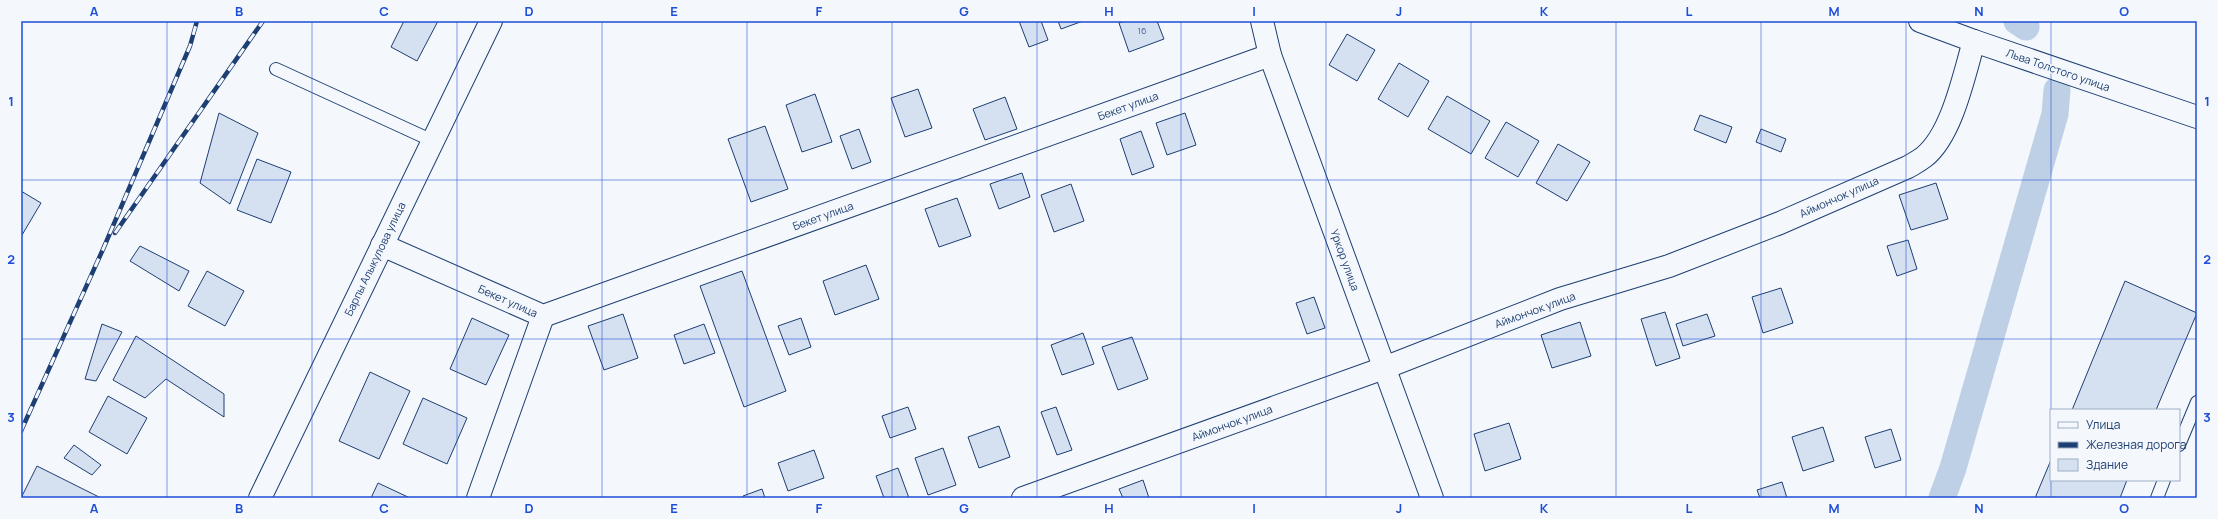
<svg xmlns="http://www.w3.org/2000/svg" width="2218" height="519" font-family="Manrope,sans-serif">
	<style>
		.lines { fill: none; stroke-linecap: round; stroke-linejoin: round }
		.canal { stroke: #bed0e5; stroke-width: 27 }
		.building { fill: #d5e0f0; stroke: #1d3f73 }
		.service-casing { stroke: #1d3f73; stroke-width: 14 }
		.minor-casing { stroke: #1d3f73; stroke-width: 24 }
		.primary-casing { stroke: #1d3f73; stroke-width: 24 }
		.service { stroke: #f4f7fb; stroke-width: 12 }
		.minor { stroke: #f4f7fb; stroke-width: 22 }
		.primary { stroke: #f4f7fb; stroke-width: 22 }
		.rail-casing { stroke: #1d3f73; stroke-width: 4.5 }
		.rail { stroke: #f4f7fb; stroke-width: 3; stroke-dasharray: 9; stroke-linecap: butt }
		.grid { fill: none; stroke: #1d4ed8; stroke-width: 1; stroke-opacity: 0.55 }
		.labels { text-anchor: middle; stroke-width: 3; stroke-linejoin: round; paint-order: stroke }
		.number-label { font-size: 9px; fill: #4b6792 }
		.street-label { font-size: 11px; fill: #1d3f73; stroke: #f4f7fb }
		.neatline { fill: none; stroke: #1d4ed8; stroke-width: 1.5 }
		.grid-label { font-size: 13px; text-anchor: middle; font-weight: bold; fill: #1d4ed8 }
	</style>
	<rect width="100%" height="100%" fill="#f4f7fb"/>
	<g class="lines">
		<g class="canal">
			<path d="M 2017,21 L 2026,27"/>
			<path d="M 1942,498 L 1953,468 L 2055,114 L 2057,90"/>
		</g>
	</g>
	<g class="building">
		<path d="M 404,21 L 438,21 L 417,61 L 391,47 Z"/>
		<path d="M 1019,21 L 1041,21 L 1048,40 L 1029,47 Z"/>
		<path d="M 1058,21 L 1083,21 L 1061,29 Z"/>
		<path d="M 1124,21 L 1157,21 L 1164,39 L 1129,52 L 1119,23 Z"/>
		<path d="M 1347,34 L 1375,50 L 1357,81 L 1329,65 Z"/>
		<path d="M 1399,63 L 1429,81 L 1408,117 L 1378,99 Z"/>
		<path d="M 918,89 L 932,128 L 905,137 L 891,98 Z"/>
		<path d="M 815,94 L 832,142 L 802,152 L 786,105 Z"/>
		<path d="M 1447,96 L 1490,121 L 1471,154 L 1428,129 Z"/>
		<path d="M 1005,97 L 1017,129 L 985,140 L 973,109 Z"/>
		<path d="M 219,113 L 258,133 L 230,204 L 200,183 Z"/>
		<path d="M 1185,113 L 1196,145 L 1167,155 L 1156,123 Z"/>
		<path d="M 1700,115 L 1732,127 L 1726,143 L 1694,130 Z"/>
		<path d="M 1506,122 L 1539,141 L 1518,177 L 1485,158 Z"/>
		<path d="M 765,126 L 788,189 L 751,202 L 728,139 Z"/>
		<path d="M 859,129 L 871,162 L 852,169 L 840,136 Z"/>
		<path d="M 1761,129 L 1786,139 L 1781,152 L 1756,142 Z"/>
		<path d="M 1141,131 L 1154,167 L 1132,175 L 1120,139 Z"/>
		<path d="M 1558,144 L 1590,162 L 1567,201 L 1536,183 Z"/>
		<path d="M 257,159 L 291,172 L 271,223 L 237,210 Z"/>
		<path d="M 1022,173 L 1030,197 L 999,209 L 990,184 Z"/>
		<path d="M 1936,183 L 1948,219 L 1911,230 L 1899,195 Z"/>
		<path d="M 1071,184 L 1084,221 L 1054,232 L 1041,195 Z"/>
		<path d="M 21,191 L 41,203 L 22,235 L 21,234 Z"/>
		<path d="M 957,198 L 971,236 L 939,247 L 925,209 Z"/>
		<path d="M 1908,240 L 1917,269 L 1897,276 L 1887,246 Z"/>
		<path d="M 140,246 L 189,271 L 179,291 L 130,261 Z"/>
		<path d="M 866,265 L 879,299 L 835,315 L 823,281 Z"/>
		<path d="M 207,271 L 244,291 L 225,326 L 188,306 Z"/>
		<path d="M 742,271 L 786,391 L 744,407 L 700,286 Z"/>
		<path d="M 2125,281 L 2197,313 L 2156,410 L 2072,410 Z"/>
		<path d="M 1781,288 L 1793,323 L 1763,333 L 1752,297 Z"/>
		<path d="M 1314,297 L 1325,328 L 1307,334 L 1296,303 Z"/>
		<path d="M 1665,312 L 1680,358 L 1656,366 L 1641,319 Z"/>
		<path d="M 623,314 L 638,358 L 604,370 L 588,326 Z"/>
		<path d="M 1707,314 L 1715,336 L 1683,346 L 1676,324 Z"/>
		<path d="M 472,318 L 509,335 L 486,385 L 450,369 Z"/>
		<path d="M 801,318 L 811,347 L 789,355 L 778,326 Z"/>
		<path d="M 1580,322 L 1591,356 L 1552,368 L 1541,335 Z"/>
		<path d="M 102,324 L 122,332 L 96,381 L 85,379 Z"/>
		<path d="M 704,324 L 715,353 L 684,364 L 674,335 Z"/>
		<path d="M 1083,333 L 1094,364 L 1062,375 L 1051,345 Z"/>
		<path d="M 136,336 L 224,394 L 224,417 L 166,379 L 145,398 L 113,380 Z"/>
		<path d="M 1132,337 L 1148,379 L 1118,390 L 1102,347 Z"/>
		<path d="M 370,372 L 410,391 L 379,459 L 339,441 Z"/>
		<path d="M 108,396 L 147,418 L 127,454 L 89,432 Z"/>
		<path d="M 423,398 L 467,418 L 447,464 L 403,444 Z"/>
		<path d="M 908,407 L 916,429 L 890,438 L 882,416 Z"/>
		<path d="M 1056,407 L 1072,450 L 1057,455 L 1041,412 Z"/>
		<path d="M 1509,423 L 1521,459 L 1485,471 L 1474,434 Z"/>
		<path d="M 999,426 L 1010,457 L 979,468 L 968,437 Z"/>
		<path d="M 1823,427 L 1834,461 L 1803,471 L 1792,437 Z"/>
		<path d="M 1891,429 L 1901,460 L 1875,468 L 1865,437 Z"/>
		<path d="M 74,445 L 101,465 L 92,475 L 64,458 Z"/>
		<path d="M 943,448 L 956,485 L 928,495 L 915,458 Z"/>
		<path d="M 814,450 L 824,478 L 788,491 L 778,463 Z"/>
		<path d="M 2051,460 L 2051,480 L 2127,480 L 2120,498 L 2035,498 Z"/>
		<path d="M 37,466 L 101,498 L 21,498 Z"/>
		<path d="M 898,468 L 909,498 L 884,498 L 876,476 Z"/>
		<path d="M 1143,480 L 1149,498 L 1123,498 L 1119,489 Z"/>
		<path d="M 1782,482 L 1787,498 L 1760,498 L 1757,490 Z"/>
		<path d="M 378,483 L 410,498 L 371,498 Z"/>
		<path d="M 762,489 L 765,498 L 743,498 L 743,496 Z"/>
	</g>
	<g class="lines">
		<g class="service-casing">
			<g id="service">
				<path d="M 276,69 L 433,141"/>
				<path d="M 2179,445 L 2197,402"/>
				<path d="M 2157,498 L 2164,480"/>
			</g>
		</g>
		<g class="minor-casing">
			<g id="minor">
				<path d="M 1262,21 L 1270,55 L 1432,498"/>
				<path d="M 382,245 L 543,316 L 1270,55"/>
				<path d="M 478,498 L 543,316"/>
				<path d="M 1023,498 L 1384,368 L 1560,299 L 1669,266 L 1780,223 L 1908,167 C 1913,164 1919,161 1924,157 C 1952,135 1964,75 1974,41"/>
			</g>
		</g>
		<g class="primary-casing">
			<g id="primary">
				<path d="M 1920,21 L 1974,41 L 2197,117"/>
				<path d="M 260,498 L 491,21"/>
			</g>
		</g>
		<use href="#service" class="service"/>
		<use href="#minor" class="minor"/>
		<use href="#primary" class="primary"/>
		<g class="rail-casing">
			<g id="rail">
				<path d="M 115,233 L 263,21"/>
				<path d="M 21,431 L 104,247 L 190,46 L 197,21"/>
			</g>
		</g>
		<use href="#rail" class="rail"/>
	</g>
	<path class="grid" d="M 167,21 L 167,498M 312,21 L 312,498M 457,21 L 457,498M 602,21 L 602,498M 747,21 L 747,498M 892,21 L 892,498M 1037,21 L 1037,498M 1181,21 L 1181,498M 1326,21 L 1326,498M 1471,21 L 1471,498M 1616,21 L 1616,498M 1761,21 L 1761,498M 1906,21 L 1906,498M 2051,21 L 2051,410M 21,180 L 2197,180M 21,339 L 2197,339M 2051,480 L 2051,498"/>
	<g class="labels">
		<g class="number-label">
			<text x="1142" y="34">16</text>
		</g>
		<g class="street-label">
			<text transform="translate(2058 70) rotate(19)" y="4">Льва Толстого улица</text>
			<text transform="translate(1128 106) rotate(-20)" y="4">Бекет улица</text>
			<text transform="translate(1839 197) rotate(-24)" y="4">Аймончок улица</text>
			<text transform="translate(823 216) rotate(-20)" y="4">Бекет улица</text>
			<text transform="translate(375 259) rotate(-64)" y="4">Барпы Алыкулова улица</text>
			<text transform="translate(1345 260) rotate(70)" y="4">Уркор улица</text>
			<text transform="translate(508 301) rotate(24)" y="4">Бекет улица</text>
			<text transform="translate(1535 310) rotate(-20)" y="4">Аймончок улица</text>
			<text transform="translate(1232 423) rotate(-20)" y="4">Аймончок улица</text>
		</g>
	</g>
	<rect width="2218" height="519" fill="none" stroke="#f4f7fb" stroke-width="44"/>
	<rect x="2050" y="409" width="130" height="72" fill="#f4f7fb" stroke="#9eadc5"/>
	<rect x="2058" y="422" width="20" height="6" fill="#f4f7fb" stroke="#9eadc5"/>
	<text x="2086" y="429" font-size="12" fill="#1d3f73">Улица</text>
	<rect x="2058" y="442" width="20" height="6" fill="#1d3f73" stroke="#9eadc5"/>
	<text x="2086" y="449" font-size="12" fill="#1d3f73">Железная дорога</text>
	<rect x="2058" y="459" width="20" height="12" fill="#d5e0f0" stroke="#9eadc5"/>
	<text x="2086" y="469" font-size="12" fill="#1d3f73">Здание</text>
	<rect x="22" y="22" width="2174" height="475" class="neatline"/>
	<g class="grid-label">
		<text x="94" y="16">A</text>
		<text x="239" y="16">B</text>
		<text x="384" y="16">C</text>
		<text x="529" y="16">D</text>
		<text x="674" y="16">E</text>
		<text x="819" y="16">F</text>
		<text x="964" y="16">G</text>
		<text x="1109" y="16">H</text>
		<text x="1254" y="16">I</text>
		<text x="1399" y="16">J</text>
		<text x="1544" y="16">K</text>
		<text x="1689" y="16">L</text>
		<text x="1834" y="16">M</text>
		<text x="1979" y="16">N</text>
		<text x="2124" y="16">O</text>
		<text x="11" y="106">1</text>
		<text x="2207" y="106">1</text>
		<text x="11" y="264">2</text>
		<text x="2207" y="264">2</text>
		<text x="11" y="422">3</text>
		<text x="2207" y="422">3</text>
		<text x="94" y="513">A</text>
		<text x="239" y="513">B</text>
		<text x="384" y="513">C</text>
		<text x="529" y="513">D</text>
		<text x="674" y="513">E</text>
		<text x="819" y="513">F</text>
		<text x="964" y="513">G</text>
		<text x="1109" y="513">H</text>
		<text x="1254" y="513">I</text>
		<text x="1399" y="513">J</text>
		<text x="1544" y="513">K</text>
		<text x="1689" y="513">L</text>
		<text x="1834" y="513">M</text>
		<text x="1979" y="513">N</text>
		<text x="2124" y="513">O</text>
	</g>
</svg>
